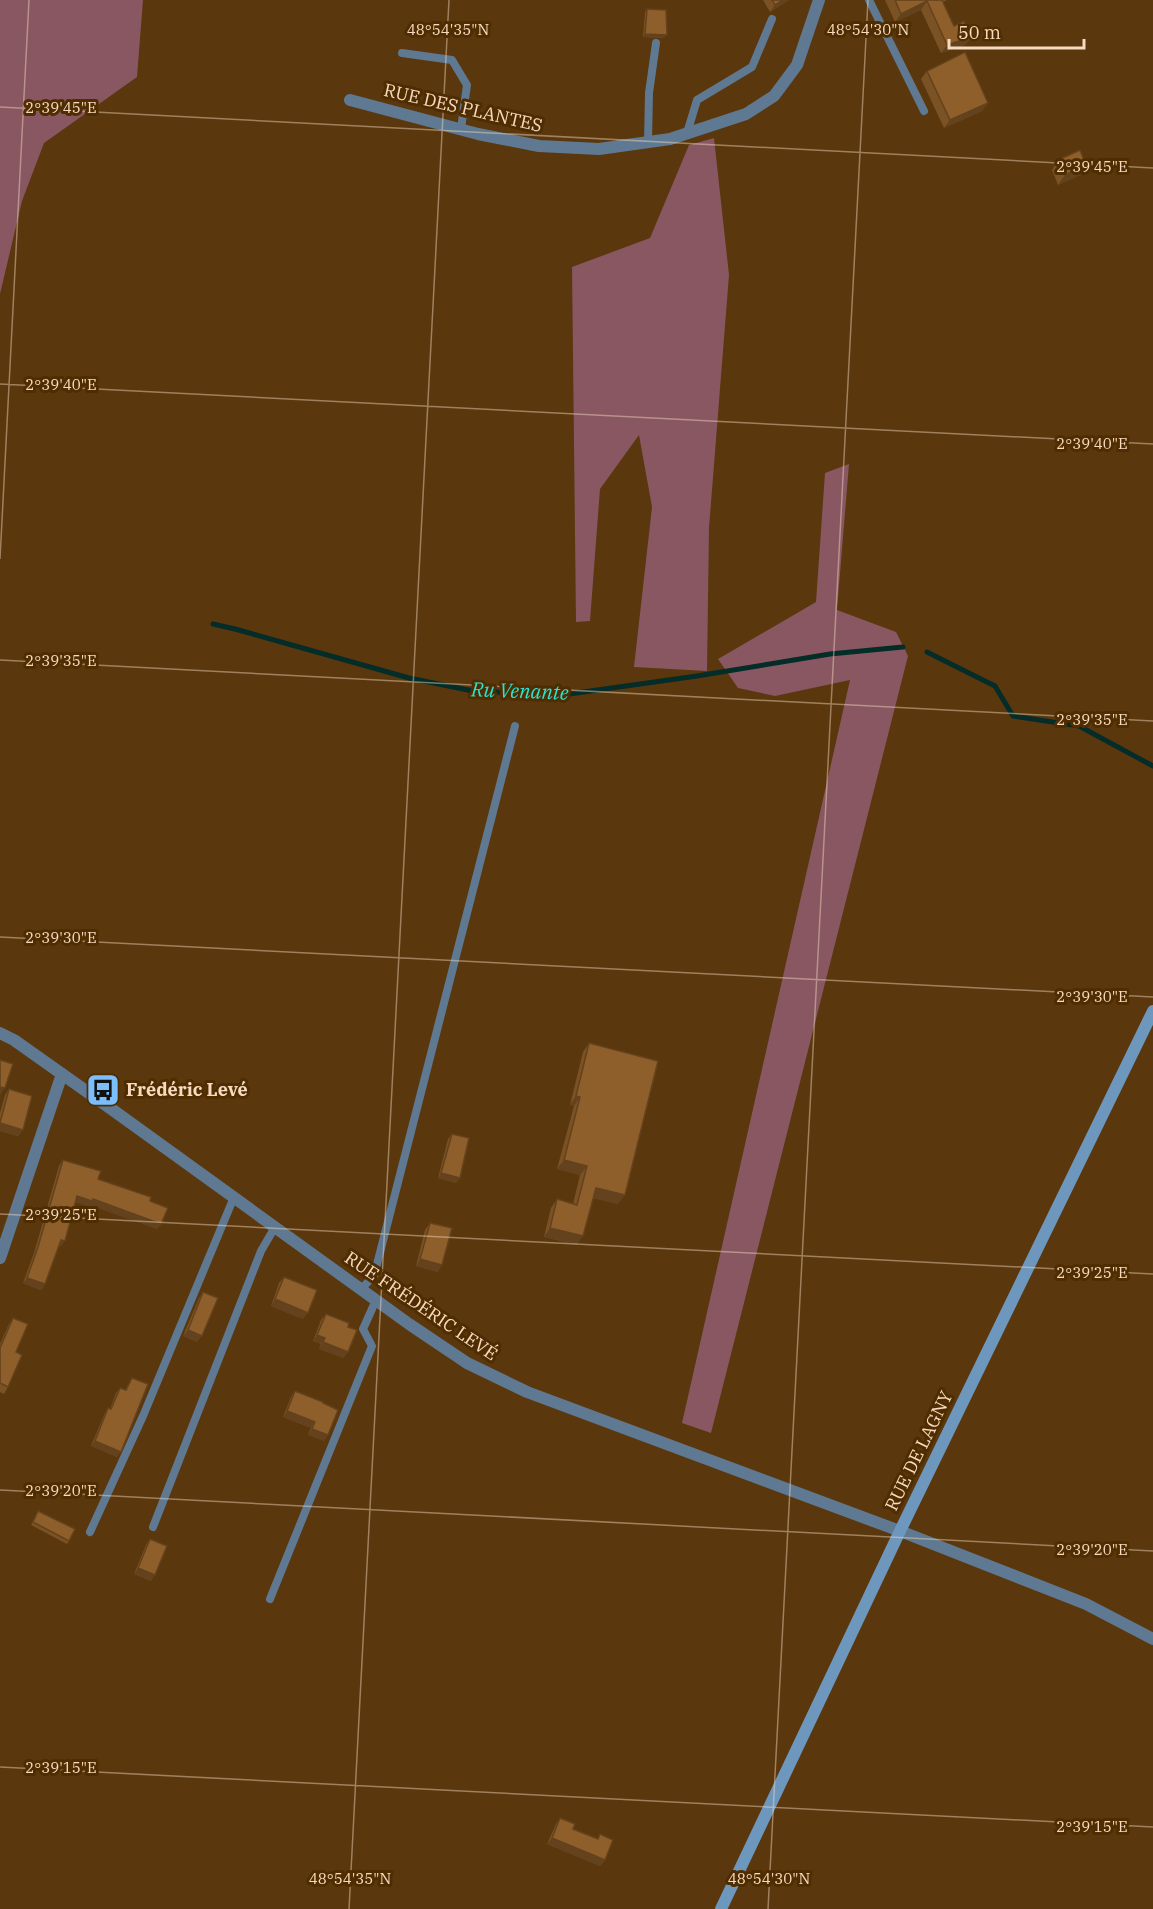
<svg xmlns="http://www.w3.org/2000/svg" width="1153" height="1909" font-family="'IBM Plex Serif',serif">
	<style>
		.green { fill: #885761 }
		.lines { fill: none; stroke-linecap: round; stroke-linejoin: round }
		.stream { stroke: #042c28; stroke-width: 5 }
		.lane { stroke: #5e7991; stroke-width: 8 }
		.street { stroke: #5e7991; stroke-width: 12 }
		.secondary { stroke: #6d97bd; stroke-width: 12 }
		.wall { fill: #7a5224 }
		.shaded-wall { fill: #63421d }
		.building { fill: #8e5f2a; stroke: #63421d; stroke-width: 1.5 }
		.ticks { fill: none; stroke: #f6dbc1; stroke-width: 1.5; stroke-opacity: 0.45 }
		.labels { text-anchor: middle; stroke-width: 6; stroke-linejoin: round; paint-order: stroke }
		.street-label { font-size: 18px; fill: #f6dbc1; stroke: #4f2d00 }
		.poi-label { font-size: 18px; font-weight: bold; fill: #f6dbc1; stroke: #4f2d00; text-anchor: start }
		.water-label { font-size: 20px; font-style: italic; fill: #2be3d5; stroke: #4f2d00 }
		.ticks-label { font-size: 15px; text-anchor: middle; fill: #f6dbc1; stroke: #4f2d00; stroke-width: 6; stroke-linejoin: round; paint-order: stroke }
	</style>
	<rect width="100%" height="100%" fill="#5a370d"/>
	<g class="green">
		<path d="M 0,0 L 143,0 L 137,77 L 44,143 L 22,201 L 0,294 Z"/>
		<path d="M 714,138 L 729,275 L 709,528 L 707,671 L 634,667 L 652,507 L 639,435 L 600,489 L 590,621 L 576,622 L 572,267 L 650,238 L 689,145 Z"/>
		<path d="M 849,464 L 837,610 L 896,632 L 908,656 L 711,1433 L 682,1423 L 850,680 L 775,696 L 738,688 L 718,659 L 816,602 L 825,473 Z"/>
	</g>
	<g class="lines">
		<g class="stream">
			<path d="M 213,624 L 235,629 L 409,678 L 473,691 L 562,695 L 697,676 L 830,654 L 903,647"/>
			<path d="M 927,652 L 995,686 L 1013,716 L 1079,726 L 1153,766"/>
		</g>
		<g class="lane">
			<path d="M 869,0 L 924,111"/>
			<path d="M 402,53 L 452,60 L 467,85 L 461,129"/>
			<path d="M 687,133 L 697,100 L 752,67 L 772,19"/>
			<path d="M 648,142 L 649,93 L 656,43"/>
			<path d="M 361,1289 L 374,1276 L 515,726"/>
			<path d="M 153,1527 L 261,1251 L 275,1227"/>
			<path d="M 90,1532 L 143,1416 L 234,1197"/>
			<path d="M 270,1599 L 372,1346 L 363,1329 L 376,1300"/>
		</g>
		<g class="street">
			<path d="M 350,100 L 478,134 L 539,146 L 599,149 L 670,139 L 746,114 L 774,96 L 797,65 L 819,0"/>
			<path d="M 0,1033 L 14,1040 L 110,1108 L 409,1324 L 467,1363 L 527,1392 L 900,1531 L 1086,1604 L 1153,1639"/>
			<path d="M 0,1258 L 62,1074"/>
		</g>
		<path class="secondary" d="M 721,1909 L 900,1531 L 1153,1011"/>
	</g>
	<g class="wall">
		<path d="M 763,0 L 789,0 L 770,12 Z"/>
		<path d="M 885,0 L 947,0 L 943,2 L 954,26 L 971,37 L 965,45 L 941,53 L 921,10 L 895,22 Z"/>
		<path d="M 647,9 L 664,38 L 643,37 L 645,12 Z"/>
		<path d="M 927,71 L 988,103 L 982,111 L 944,128 L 921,79 Z"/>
		<path d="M 1058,160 L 1086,165 L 1080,175 L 1058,185 L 1052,170 Z"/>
		<path d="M 589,1043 L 618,1204 L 593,1198 L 577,1245 L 544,1237 L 551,1208 L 557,1199 L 573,1204 L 580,1175 L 557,1169 L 574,1106 L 570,1105 L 583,1052 Z"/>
		<path d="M 9,1089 L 23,1130 L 18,1136 L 0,1131 L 0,1113 L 5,1095 Z"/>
		<path d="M 452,1134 L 460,1178 L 456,1183 L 438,1178 L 448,1139 Z"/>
		<path d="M 63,1160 L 98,1179 L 150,1201 L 161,1224 L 157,1229 L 90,1205 L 88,1206 L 75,1202 L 61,1246 L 59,1246 L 45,1284 L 41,1290 L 23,1283 L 34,1253 L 59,1166 Z"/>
		<path d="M 430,1223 L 438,1272 L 416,1266 L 425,1230 Z"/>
		<path d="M 284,1277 L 303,1319 L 271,1306 L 279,1283 Z"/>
		<path d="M 203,1292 L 197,1342 L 183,1336 L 199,1298 Z"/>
		<path d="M 326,1314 L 344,1358 L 319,1349 L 321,1344 L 313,1341 L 321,1320 Z"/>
		<path d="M 13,1318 L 16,1352 L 8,1387 L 4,1394 L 0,1392 L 0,1344 L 9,1324 Z"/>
		<path d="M 132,1378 L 117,1457 L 91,1446 L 105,1413 L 108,1408 L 110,1409 L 116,1393 L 120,1388 L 125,1390 Z"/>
		<path d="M 295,1391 L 323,1403 L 328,1435 L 324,1441 L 308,1435 L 311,1428 L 283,1417 L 291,1397 Z"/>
		<path d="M 38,1511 L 69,1541 L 67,1544 L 31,1525 Z"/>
		<path d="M 150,1539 L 151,1581 L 134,1574 L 146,1545 Z"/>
		<path d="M 560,1818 L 573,1829 L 597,1839 L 600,1834 L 605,1860 L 600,1866 L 547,1844 L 556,1824 Z"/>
	</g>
	<g class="shaded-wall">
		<path d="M 783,0 L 789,0 L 770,12 L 775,5 Z"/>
		<path d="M 927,1 L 921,10 L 895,22 L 901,14 Z"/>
		<path d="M 645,34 L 667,35 L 664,38 L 643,37 Z"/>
		<path d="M 971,37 L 965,45 L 941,53 L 947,45 Z"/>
		<path d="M 988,103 L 982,111 L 944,128 L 950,120 Z"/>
		<path d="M 1086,165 L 1080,175 L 1058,185 L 1065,175 Z"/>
		<path d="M 0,1087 L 5,1088 L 0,1095 Z"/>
		<path d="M 576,1096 L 580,1097 L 574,1106 L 570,1105 Z"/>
		<path d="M 0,1123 L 23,1130 L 18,1136 L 0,1131 Z"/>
		<path d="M 564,1160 L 587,1166 L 580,1175 L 557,1169 Z"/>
		<path d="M 441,1173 L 460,1178 L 456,1183 L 438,1178 Z"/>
		<path d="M 596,1188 L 625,1195 L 618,1204 L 589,1197 Z"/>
		<path d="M 77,1196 L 93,1199 L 161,1224 L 157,1229 L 90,1205 L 88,1206 L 73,1202 Z"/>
		<path d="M 550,1228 L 583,1236 L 577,1245 L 544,1237 Z"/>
		<path d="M 61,1240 L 65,1241 L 61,1246 L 57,1245 Z"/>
		<path d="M 420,1259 L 442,1265 L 438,1272 L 416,1266 Z"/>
		<path d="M 27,1278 L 45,1284 L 41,1290 L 23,1283 Z"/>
		<path d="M 275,1299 L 308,1313 L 303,1319 L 271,1306 Z"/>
		<path d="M 188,1330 L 202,1336 L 197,1342 L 183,1336 Z"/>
		<path d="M 317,1335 L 325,1338 L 321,1344 L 313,1341 Z"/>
		<path d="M 323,1342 L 348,1352 L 344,1358 L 319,1349 Z"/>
		<path d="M 287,1411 L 315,1422 L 311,1428 L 283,1417 Z"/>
		<path d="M 312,1429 L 328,1435 L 324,1441 L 308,1435 Z"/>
		<path d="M 95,1441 L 121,1452 L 117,1457 L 91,1446 Z"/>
		<path d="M 138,1568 L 155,1575 L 151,1581 L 134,1574 Z"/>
		<path d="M 552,1838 L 605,1860 L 600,1866 L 547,1844 Z"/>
	</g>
	<g class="building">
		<path d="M 772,0 L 783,0 L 775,5 Z"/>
		<path d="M 895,0 L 942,0 L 954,26 L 964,21 L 971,37 L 947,45 L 927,1 L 901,14 Z"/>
		<path d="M 647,9 L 666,10 L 667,35 L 645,34 Z"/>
		<path d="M 965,52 L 988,103 L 950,120 L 927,71 Z"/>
		<path d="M 1080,150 L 1086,165 L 1065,175 L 1058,160 Z"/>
		<path d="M 589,1043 L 658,1061 L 625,1195 L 596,1188 L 583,1236 L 550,1228 L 557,1199 L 577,1205 L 587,1166 L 564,1160 L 580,1097 L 576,1096 Z"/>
		<path d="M 0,1060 L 13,1064 L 5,1088 L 0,1087 Z"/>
		<path d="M 9,1089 L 32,1096 L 23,1130 L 0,1123 Z"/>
		<path d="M 452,1134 L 469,1138 L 460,1178 L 441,1173 Z"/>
		<path d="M 63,1160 L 101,1171 L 98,1179 L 151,1197 L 150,1201 L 168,1208 L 161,1224 L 93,1199 L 92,1201 L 77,1196 L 65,1241 L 61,1240 L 45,1284 L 27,1278 L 38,1247 Z"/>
		<path d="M 430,1223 L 452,1228 L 442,1265 L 420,1259 Z"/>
		<path d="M 284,1277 L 317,1290 L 308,1313 L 275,1299 Z"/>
		<path d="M 203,1292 L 218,1298 L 202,1336 L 188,1330 Z"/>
		<path d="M 326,1314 L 349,1323 L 348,1327 L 357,1330 L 348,1352 L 323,1342 L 325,1338 L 317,1335 Z"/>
		<path d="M 13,1318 L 28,1324 L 16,1352 L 22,1355 L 8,1387 L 0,1383 L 0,1348 Z"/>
		<path d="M 132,1378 L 148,1384 L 121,1452 L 95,1441 L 108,1408 L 111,1409 L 120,1388 L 126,1390 Z"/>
		<path d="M 295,1391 L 323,1402 L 323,1403 L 338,1410 L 328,1435 L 312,1429 L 315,1422 L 287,1411 Z"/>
		<path d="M 38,1511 L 75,1529 L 69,1541 L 33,1522 Z"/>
		<path d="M 150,1539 L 167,1546 L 155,1575 L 138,1568 Z"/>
		<path d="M 560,1818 L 575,1824 L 573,1829 L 598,1839 L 600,1834 L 613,1840 L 605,1860 L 552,1838 Z"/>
	</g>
	<path class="ticks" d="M 0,107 L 1153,168M 0,384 L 1153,444M 0,559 L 29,0M 0,660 L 1153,721M 0,937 L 1153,997M 0,1214 L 1153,1274M 0,1490 L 1153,1551M 0,1767 L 1153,1827M 349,1909 L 449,0M 768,1909 L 868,0"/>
	<defs>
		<g id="bus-square" transform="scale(1.725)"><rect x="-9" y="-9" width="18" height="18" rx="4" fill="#7cbef9" stroke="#4f2d00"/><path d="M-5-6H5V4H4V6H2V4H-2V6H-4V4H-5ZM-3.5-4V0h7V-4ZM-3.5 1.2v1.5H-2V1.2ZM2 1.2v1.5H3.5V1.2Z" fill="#111"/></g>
	</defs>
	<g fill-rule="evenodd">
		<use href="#bus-square" x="103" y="1090"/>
	</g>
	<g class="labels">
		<g class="street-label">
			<text transform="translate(463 108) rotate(13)" y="6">RUE DES PLANTES</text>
			<text transform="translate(421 1306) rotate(34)" y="6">RUE FRÉDÉRIC LEVÉ</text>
			<text transform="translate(919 1451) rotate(-64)" y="6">RUE DE LAGNY</text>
		</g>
		<g class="poi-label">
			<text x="126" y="1096">Frédéric Levé</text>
		</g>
		<g class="water-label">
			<text transform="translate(520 691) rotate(2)" y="7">Ru Venante</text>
		</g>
	</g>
	<g class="ticks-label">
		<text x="448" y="35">48°54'35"N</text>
		<text x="868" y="35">48°54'30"N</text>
		<text x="61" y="113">2°39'45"E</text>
		<text x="1092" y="172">2°39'45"E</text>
		<text x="61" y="390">2°39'40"E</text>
		<text x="1092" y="449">2°39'40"E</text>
		<text x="61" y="666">2°39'35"E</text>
		<text x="1092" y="725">2°39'35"E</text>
		<text x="61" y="943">2°39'30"E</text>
		<text x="1092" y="1002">2°39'30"E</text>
		<text x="61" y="1220">2°39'25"E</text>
		<text x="1092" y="1278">2°39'25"E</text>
		<text x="61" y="1496">2°39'20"E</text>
		<text x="1092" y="1555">2°39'20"E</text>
		<text x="61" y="1773">2°39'15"E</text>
		<text x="1092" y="1832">2°39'15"E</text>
		<text x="350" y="1884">48°54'35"N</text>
		<text x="769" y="1884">48°54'30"N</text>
	</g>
	<path d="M949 39v9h135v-9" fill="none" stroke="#f6dbc1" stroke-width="3"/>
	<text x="958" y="39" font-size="18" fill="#f6dbc1" stroke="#4f2d00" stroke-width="4.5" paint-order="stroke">50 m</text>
</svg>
